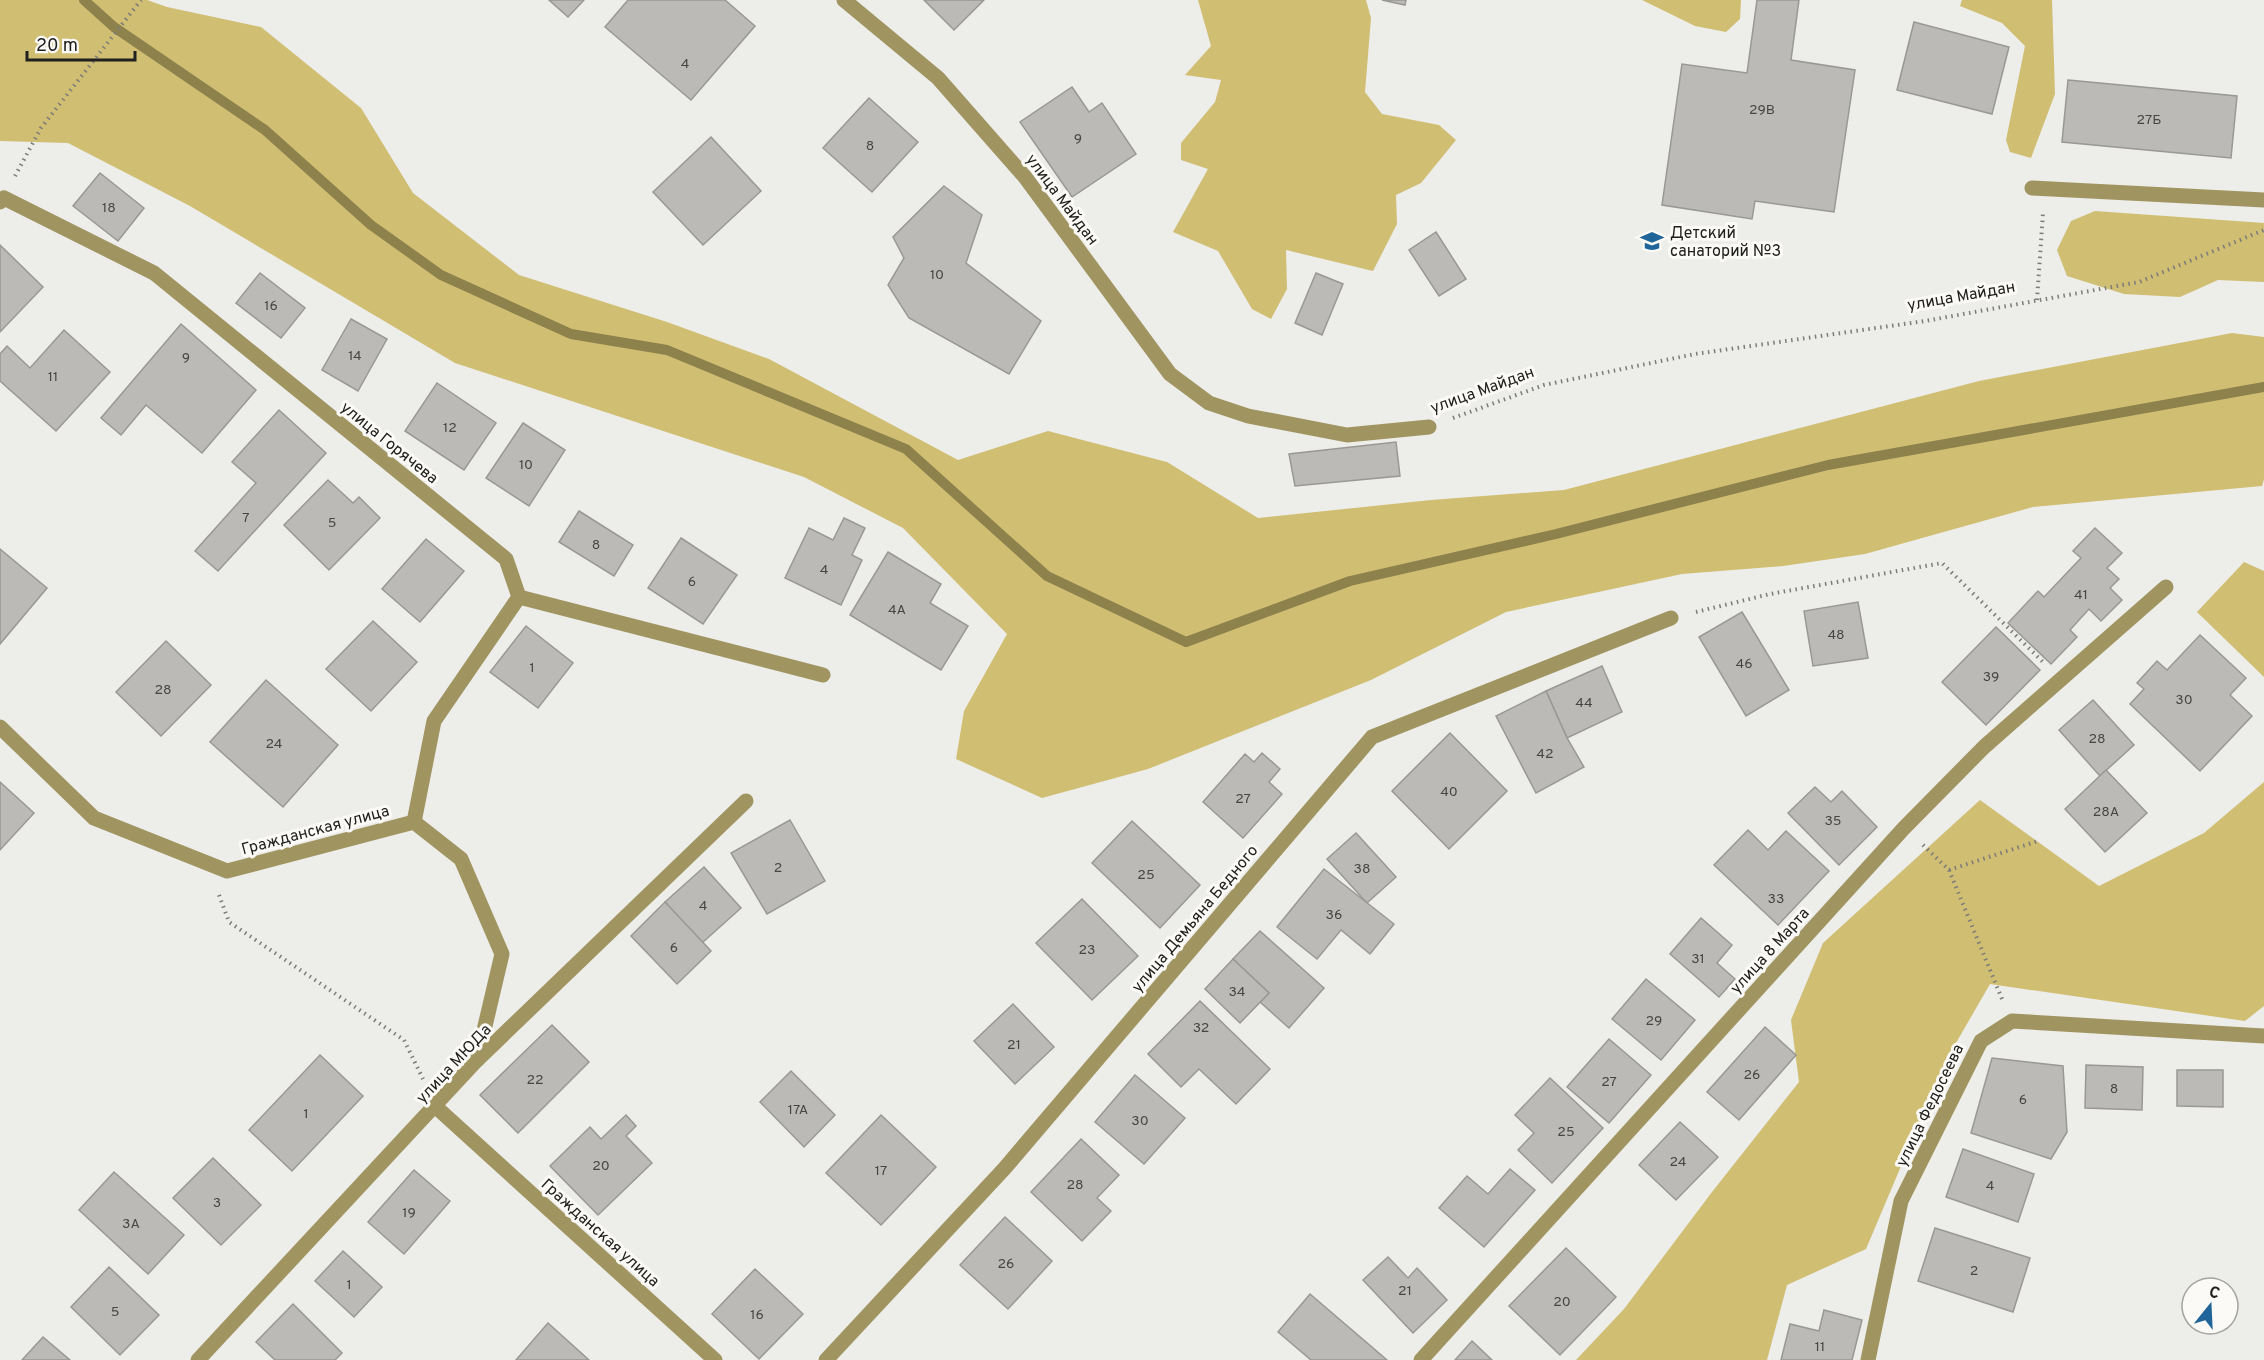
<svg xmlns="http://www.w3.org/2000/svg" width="2264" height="1360" font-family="Overpass,sans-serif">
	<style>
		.forest { fill: #d0be73 }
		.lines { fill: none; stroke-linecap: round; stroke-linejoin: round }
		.stream { stroke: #8d814c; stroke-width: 10 }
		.building { fill: #bbbab7; stroke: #999895; stroke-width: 1.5 }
		.path { stroke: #7c7c79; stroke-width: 4; stroke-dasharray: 1.5 4.5; stroke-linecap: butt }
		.minor { stroke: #a09460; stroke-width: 15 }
		.labels { text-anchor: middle; stroke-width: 6; stroke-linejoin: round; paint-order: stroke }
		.number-label { font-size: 14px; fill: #474644 }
		.street-label { font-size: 16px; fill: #20201e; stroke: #fbfaf6 }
		.poi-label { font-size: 16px; fill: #20201e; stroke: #fbfaf6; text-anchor: start }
	</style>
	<rect width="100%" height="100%" fill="#edede9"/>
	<g class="forest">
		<path d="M 0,0 L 147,0 L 167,7 L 261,27 L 361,108 L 413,193 L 519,275 L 667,322 L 769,359 L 958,460 L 1048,431 L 1167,462 L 1258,518 L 1431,500 L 1564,490 L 1979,381 L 2232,333 L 2264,337 L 2264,479 L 2262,486 L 2033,507 L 1865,554 L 1783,566 L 1682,574 L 1506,612 L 1371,680 L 1148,769 L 1042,798 L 956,759 L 964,711 L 1007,634 L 903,528 L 804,477 L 455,363 L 190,206 L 68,143 L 0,141 Z"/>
		<path d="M 1198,0 L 1366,0 L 1371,18 L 1365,92 L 1382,114 L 1439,125 L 1456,140 L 1421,183 L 1396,195 L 1397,224 L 1373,271 L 1286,250 L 1287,289 L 1271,319 L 1252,309 L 1218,251 L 1173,232 L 1208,169 L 1181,160 L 1181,143 L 1215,102 L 1221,80 L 1185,75 L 1211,46 Z"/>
		<path d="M 1642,0 L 1741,0 L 1740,19 L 1726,32 L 1695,26 Z"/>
		<path d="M 1962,0 L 2052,0 L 2055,94 L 2031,158 L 2010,152 L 2006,140 L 2025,46 L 2002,23 L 1960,6 Z"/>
		<path d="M 2095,211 L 2264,223 L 2264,282 L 2218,280 L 2180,297 L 2124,294 L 2067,276 L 2057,250 L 2071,221 Z"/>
		<path d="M 2244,562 L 2264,571 L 2264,677 L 2197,612 Z"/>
		<path d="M 2264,782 L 2264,1006 L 2245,1021 L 1990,984 L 1945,1062 L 1866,1249 L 1787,1285 L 1767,1360 L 1576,1360 L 1624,1309 L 1712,1192 L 1799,1082 L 1791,1020 L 1823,943 L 1980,800 L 2099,886 L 2204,833 Z"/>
	</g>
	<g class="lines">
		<path class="stream" d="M 84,0 L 114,27 L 265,130 L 371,225 L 441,275 L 571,334 L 667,350 L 906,449 L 1047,576 L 1186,642 L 1350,581 L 1556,534 L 1828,465 L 2264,387"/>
	</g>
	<g class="building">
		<path d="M 549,0 L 584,0 L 568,17 Z"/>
		<path d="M 628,0 L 725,0 L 755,26 L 691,100 L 605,27 Z"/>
		<path d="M 924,0 L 984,0 L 954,30 Z"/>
		<path d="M 1382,0 L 1406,0 L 1405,5 Z"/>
		<path d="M 1757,0 L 1799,0 L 1791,60 L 1855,70 L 1834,212 L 1755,201 L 1752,219 L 1662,205 L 1682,64 L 1747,73 Z"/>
		<path d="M 1914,22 L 2009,47 L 1992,114 L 1897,90 Z"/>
		<path d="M 2068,80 L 2237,96 L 2231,158 L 2062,142 Z"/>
		<path d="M 1072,87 L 1089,112 L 1102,103 L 1136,154 L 1072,197 L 1020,122 Z"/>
		<path d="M 869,98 L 918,142 L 872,192 L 823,148 Z"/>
		<path d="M 711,137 L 761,191 L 703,245 L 653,192 Z"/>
		<path d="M 100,173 L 144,208 L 118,241 L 73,206 Z"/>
		<path d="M 944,186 L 982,215 L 966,263 L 1041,321 L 1009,374 L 909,318 L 888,285 L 904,258 L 893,237 Z"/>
		<path d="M 1436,232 L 1466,279 L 1439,296 L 1409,250 Z"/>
		<path d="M 0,245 L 43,287 L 0,332 Z"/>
		<path d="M 260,273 L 305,308 L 281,338 L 236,303 Z"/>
		<path d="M 1316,273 L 1343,284 L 1322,335 L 1295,323 Z"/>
		<path d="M 351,319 L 387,339 L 358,391 L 322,370 Z"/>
		<path d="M 181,324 L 256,390 L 202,453 L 146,405 L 121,435 L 101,418 Z"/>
		<path d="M 64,330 L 110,372 L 56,431 L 0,381 L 0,354 L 7,346 L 30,368 Z"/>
		<path d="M 437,383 L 496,423 L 464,470 L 405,431 Z"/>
		<path d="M 279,410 L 326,453 L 218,571 L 195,551 L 256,483 L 232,462 Z"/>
		<path d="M 523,423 L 565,450 L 529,506 L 486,478 Z"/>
		<path d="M 1396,442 L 1400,476 L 1295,486 L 1289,454 Z"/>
		<path d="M 328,480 L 353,503 L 359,497 L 380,518 L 329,570 L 284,525 Z"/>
		<path d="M 579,511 L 633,545 L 614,576 L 559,542 Z"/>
		<path d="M 844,518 L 865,528 L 852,555 L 862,560 L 841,605 L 785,578 L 809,528 L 833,540 Z"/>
		<path d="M 2095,528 L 2122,553 L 2107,568 L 2119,579 L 2110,588 L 2122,600 L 2101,621 L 2089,609 L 2070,630 L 2077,637 L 2051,664 L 2008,623 L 2038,591 L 2044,597 L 2081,558 L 2073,551 Z"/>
		<path d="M 681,538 L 737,575 L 703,624 L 648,588 Z"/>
		<path d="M 426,539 L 464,571 L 420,622 L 382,589 Z"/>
		<path d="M 0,549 L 47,588 L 0,644 Z"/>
		<path d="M 888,552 L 941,584 L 930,603 L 968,626 L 941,670 L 850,615 Z"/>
		<path d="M 1858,602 L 1868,658 L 1813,666 L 1804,611 Z"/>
		<path d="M 1742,612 L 1789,690 L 1746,716 L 1699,637 Z"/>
		<path d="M 373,621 L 417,662 L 371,711 L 326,669 Z"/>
		<path d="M 526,626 L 573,663 L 538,708 L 490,672 Z"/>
		<path d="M 1996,627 L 2040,670 L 1986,725 L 1942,682 Z"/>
		<path d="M 2200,635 L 2246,678 L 2230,695 L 2252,716 L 2200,771 L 2130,704 L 2144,689 L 2137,683 L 2157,661 L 2167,670 Z"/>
		<path d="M 166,641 L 211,685 L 161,736 L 116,692 Z"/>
		<path d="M 1602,666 L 1622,712 L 1567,738 L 1546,691 Z"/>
		<path d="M 266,680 L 338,745 L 283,807 L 210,742 Z"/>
		<path d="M 1546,691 L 1567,738 L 1584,767 L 1536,793 L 1496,716 Z"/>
		<path d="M 2093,700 L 2134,745 L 2100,776 L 2059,730 Z"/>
		<path d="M 1450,733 L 1507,791 L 1449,849 L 1392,791 Z"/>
		<path d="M 1262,753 L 1280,769 L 1269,782 L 1282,794 L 1243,838 L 1203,802 L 1245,754 L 1254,762 Z"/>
		<path d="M 2106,770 L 2147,813 L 2105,852 L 2065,809 Z"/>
		<path d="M 0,782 L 34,813 L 0,850 Z"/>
		<path d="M 1815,787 L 1831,802 L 1842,791 L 1877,827 L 1839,865 L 1788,813 Z"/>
		<path d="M 790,820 L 825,881 L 767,914 L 731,853 Z"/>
		<path d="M 1132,821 L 1200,885 L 1160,928 L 1092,863 Z"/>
		<path d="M 1748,830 L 1768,850 L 1786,831 L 1829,871 L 1778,925 L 1714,865 Z"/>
		<path d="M 1356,833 L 1396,877 L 1367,903 L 1327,859 Z"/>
		<path d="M 704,867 L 741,908 L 702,943 L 665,902 Z"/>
		<path d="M 1324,869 L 1394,924 L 1370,954 L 1341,930 L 1317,959 L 1277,927 Z"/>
		<path d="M 1082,899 L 1138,956 L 1092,1000 L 1036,943 Z"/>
		<path d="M 665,902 L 711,951 L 677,984 L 631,936 Z"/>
		<path d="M 1701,918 L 1732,945 L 1717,963 L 1735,979 L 1719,997 L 1670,954 Z"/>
		<path d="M 1260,931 L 1324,988 L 1289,1028 L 1260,1002 L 1269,993 L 1233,959 Z"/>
		<path d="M 1233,959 L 1269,993 L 1240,1023 L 1205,989 Z"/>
		<path d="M 1646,979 L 1695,1020 L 1661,1060 L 1612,1019 Z"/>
		<path d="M 1200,1001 L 1270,1069 L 1236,1104 L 1199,1069 L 1181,1087 L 1148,1054 Z"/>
		<path d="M 1013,1004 L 1054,1047 L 1015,1084 L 974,1041 Z"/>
		<path d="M 552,1025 L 589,1062 L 518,1133 L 480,1095 Z"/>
		<path d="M 1765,1027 L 1796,1055 L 1739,1120 L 1707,1092 Z"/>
		<path d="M 1609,1039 L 1651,1075 L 1609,1123 L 1567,1087 Z"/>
		<path d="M 320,1055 L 363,1096 L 292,1171 L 249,1130 Z"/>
		<path d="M 1992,1058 L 2063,1066 L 2067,1132 L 2051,1159 L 1971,1133 Z"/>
		<path d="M 2086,1065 L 2143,1067 L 2142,1110 L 2085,1108 Z"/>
		<path d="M 2177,1070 L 2223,1070 L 2223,1107 L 2177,1106 Z"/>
		<path d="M 791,1071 L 835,1115 L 804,1147 L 760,1102 Z"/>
		<path d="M 1135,1075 L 1185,1118 L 1144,1164 L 1095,1122 Z"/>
		<path d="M 1550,1078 L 1603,1128 L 1552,1183 L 1518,1150 L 1534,1133 L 1515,1115 Z"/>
		<path d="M 626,1115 L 636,1126 L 626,1136 L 652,1163 L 598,1215 L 550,1166 L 590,1127 L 601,1139 Z"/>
		<path d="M 881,1115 L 936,1167 L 881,1225 L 826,1173 Z"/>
		<path d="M 1680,1122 L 1718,1157 L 1676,1200 L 1639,1165 Z"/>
		<path d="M 1081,1139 L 1119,1175 L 1097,1198 L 1111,1211 L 1082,1241 L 1031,1192 Z"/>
		<path d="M 1963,1149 L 2034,1174 L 2018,1222 L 1946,1197 Z"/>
		<path d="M 213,1158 L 261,1205 L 221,1245 L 173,1198 Z"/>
		<path d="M 1510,1169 L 1535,1190 L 1484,1247 L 1439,1208 L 1467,1176 L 1488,1194 Z"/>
		<path d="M 414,1170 L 450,1201 L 404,1254 L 368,1222 Z"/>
		<path d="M 114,1172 L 184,1235 L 148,1274 L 79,1210 Z"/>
		<path d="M 1005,1217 L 1052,1261 L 1008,1309 L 960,1265 Z"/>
		<path d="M 1935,1228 L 2030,1258 L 2013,1312 L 1918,1281 Z"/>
		<path d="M 1566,1248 L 1616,1297 L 1560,1355 L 1509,1306 Z"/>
		<path d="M 343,1251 L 382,1287 L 354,1317 L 315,1281 Z"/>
		<path d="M 1388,1257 L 1408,1278 L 1417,1268 L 1447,1300 L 1413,1333 L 1363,1280 Z"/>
		<path d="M 109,1267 L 159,1315 L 120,1355 L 71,1307 Z"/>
		<path d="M 755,1269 L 803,1314 L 759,1359 L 712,1314 Z"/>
		<path d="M 1310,1294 L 1387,1360 L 1311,1360 L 1278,1332 Z"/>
		<path d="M 293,1304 L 342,1353 L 335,1360 L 275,1360 L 256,1342 Z"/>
		<path d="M 1824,1310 L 1862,1320 L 1852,1360 L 1781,1360 L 1790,1324 L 1819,1331 Z"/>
		<path d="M 548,1323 L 589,1360 L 516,1360 Z"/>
		<path d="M 43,1337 L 70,1360 L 22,1360 Z"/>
		<path d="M 1472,1341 L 1492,1360 L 1455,1360 Z"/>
	</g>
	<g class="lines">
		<g class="path">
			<path d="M 15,176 L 41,128 L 141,0"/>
			<path d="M 2037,300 L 2043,213"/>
			<path d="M 1453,418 L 1544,385 L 1695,354 L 1925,321 L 2139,282 L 2264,230"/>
			<path d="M 1696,612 L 1770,594 L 1942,563 L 2043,662"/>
			<path d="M 1923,845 L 1949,870 L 2002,999"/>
			<path d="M 1949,870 L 2038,841"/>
			<path d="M 219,895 L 229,922 L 404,1040 L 423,1079"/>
		</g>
		<g class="minor">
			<path d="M 844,0 L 938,78 L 1025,177 L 1170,374 L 1209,403 L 1248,416 L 1347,435 L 1429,427"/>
			<path d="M 2032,188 L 2264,200"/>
			<path d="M 0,202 L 4,198 L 154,273 L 506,559 L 519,597 L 434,721 L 414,822"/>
			<path d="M 519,597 L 823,675"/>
			<path d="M 0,727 L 94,818 L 227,871 L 414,822 L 461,859 L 502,954 L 477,1060"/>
			<path d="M 436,1107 L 715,1360"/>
			<path d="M 198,1360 L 477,1060 L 746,801"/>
			<path d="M 826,1360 L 1004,1169 L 1372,737 L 1671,618"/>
			<path d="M 1421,1360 L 1904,828 L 1984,747 L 2166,587"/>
			<path d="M 1868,1360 L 1901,1201 L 1981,1041 L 2012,1021 L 2264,1036"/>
		</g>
	</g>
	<defs>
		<g id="school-bare" transform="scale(1.8)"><path d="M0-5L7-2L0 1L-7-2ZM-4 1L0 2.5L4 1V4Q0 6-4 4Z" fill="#20659a" stroke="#fbfaf6" stroke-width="2.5" paint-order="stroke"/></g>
	</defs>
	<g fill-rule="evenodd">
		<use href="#school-bare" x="1652" y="241"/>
	</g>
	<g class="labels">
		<g class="number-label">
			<text x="685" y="68">4</text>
			<text x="1762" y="114">29В</text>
			<text x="2149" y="124">27Б</text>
			<text x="1078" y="143">9</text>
			<text x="870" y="150">8</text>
			<text x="109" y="212">18</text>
			<text x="937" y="279">10</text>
			<text x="271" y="310">16</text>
			<text x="355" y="360">14</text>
			<text x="186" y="362">9</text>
			<text x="53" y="381">11</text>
			<text x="450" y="432">12</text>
			<text x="526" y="469">10</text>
			<text x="246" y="522">7</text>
			<text x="332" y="527">5</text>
			<text x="596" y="549">8</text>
			<text x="824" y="574">4</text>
			<text x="692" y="586">6</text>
			<text x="2081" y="599">41</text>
			<text x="897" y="614">4А</text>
			<text x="1836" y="639">48</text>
			<text x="1744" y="668">46</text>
			<text x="532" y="672">1</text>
			<text x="1991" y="681">39</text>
			<text x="163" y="694">28</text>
			<text x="2184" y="704">30</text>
			<text x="1584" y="707">44</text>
			<text x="2097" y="743">28</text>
			<text x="274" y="748">24</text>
			<text x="1545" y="758">42</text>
			<text x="1449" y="796">40</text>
			<text x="1243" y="803">27</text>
			<text x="2106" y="816">28А</text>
			<text x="1833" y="825">35</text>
			<text x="778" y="872">2</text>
			<text x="1362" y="873">38</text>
			<text x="1146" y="879">25</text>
			<text x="1776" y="903">33</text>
			<text x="703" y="910">4</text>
			<text x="1334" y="919">36</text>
			<text x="674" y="952">6</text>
			<text x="1087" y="954">23</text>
			<text x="1698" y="963">31</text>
			<text x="1237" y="996">34</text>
			<text x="1654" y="1025">29</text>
			<text x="1201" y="1032">32</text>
			<text x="1014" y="1049">21</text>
			<text x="1752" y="1079">26</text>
			<text x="535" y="1084">22</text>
			<text x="1609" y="1086">27</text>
			<text x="2114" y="1093">8</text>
			<text x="2023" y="1104">6</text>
			<text x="798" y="1114">17А</text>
			<text x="306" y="1118">1</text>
			<text x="1140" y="1125">30</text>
			<text x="1566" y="1136">25</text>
			<text x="1678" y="1166">24</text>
			<text x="601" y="1170">20</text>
			<text x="881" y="1175">17</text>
			<text x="1075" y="1189">28</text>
			<text x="1990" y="1190">4</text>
			<text x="217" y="1207">3</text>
			<text x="409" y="1217">19</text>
			<text x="131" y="1228">3А</text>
			<text x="1006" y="1268">26</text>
			<text x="1974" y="1275">2</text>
			<text x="349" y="1289">1</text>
			<text x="1405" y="1295">21</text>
			<text x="1562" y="1306">20</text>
			<text x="115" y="1316">5</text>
			<text x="757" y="1319">16</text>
			<text x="1820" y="1351">11</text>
		</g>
		<g class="street-label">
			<text transform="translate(1063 199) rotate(53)" y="6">улица Майдан</text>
			<text transform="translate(1961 295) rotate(-10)" y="6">улица Майдан</text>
			<text transform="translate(1482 389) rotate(-20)" y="6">улица Майдан</text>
			<text transform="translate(390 442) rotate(39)" y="6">улица Горячева</text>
			<text transform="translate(315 829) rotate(-15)" y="6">Гражданская улица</text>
			<text transform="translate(1194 918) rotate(-50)" y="6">улица Демьяна Бедного</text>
			<text transform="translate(1769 950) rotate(-48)" y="6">улица 8 Марта</text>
			<text transform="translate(453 1063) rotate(-47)" y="6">улица МЮДа</text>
			<text transform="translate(1929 1105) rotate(-64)" y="6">улица Федосеева</text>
			<text transform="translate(601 1232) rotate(42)" y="6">Гражданская улица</text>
		</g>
		<g class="poi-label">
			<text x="1670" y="238">Детский<tspan x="1670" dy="18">санаторий №3</tspan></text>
		</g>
	</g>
	<g transform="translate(2210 1306) rotate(18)"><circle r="28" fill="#fbfaf6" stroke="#a3a3a0" stroke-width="1.5"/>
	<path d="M0-4.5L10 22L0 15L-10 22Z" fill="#20659a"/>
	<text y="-9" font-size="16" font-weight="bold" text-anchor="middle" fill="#20201e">С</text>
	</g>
	<path d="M27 51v9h108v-9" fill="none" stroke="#20201e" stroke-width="3"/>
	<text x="36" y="51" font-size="18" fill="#20201e" stroke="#fbfaf6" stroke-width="4.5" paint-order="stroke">20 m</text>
</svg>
